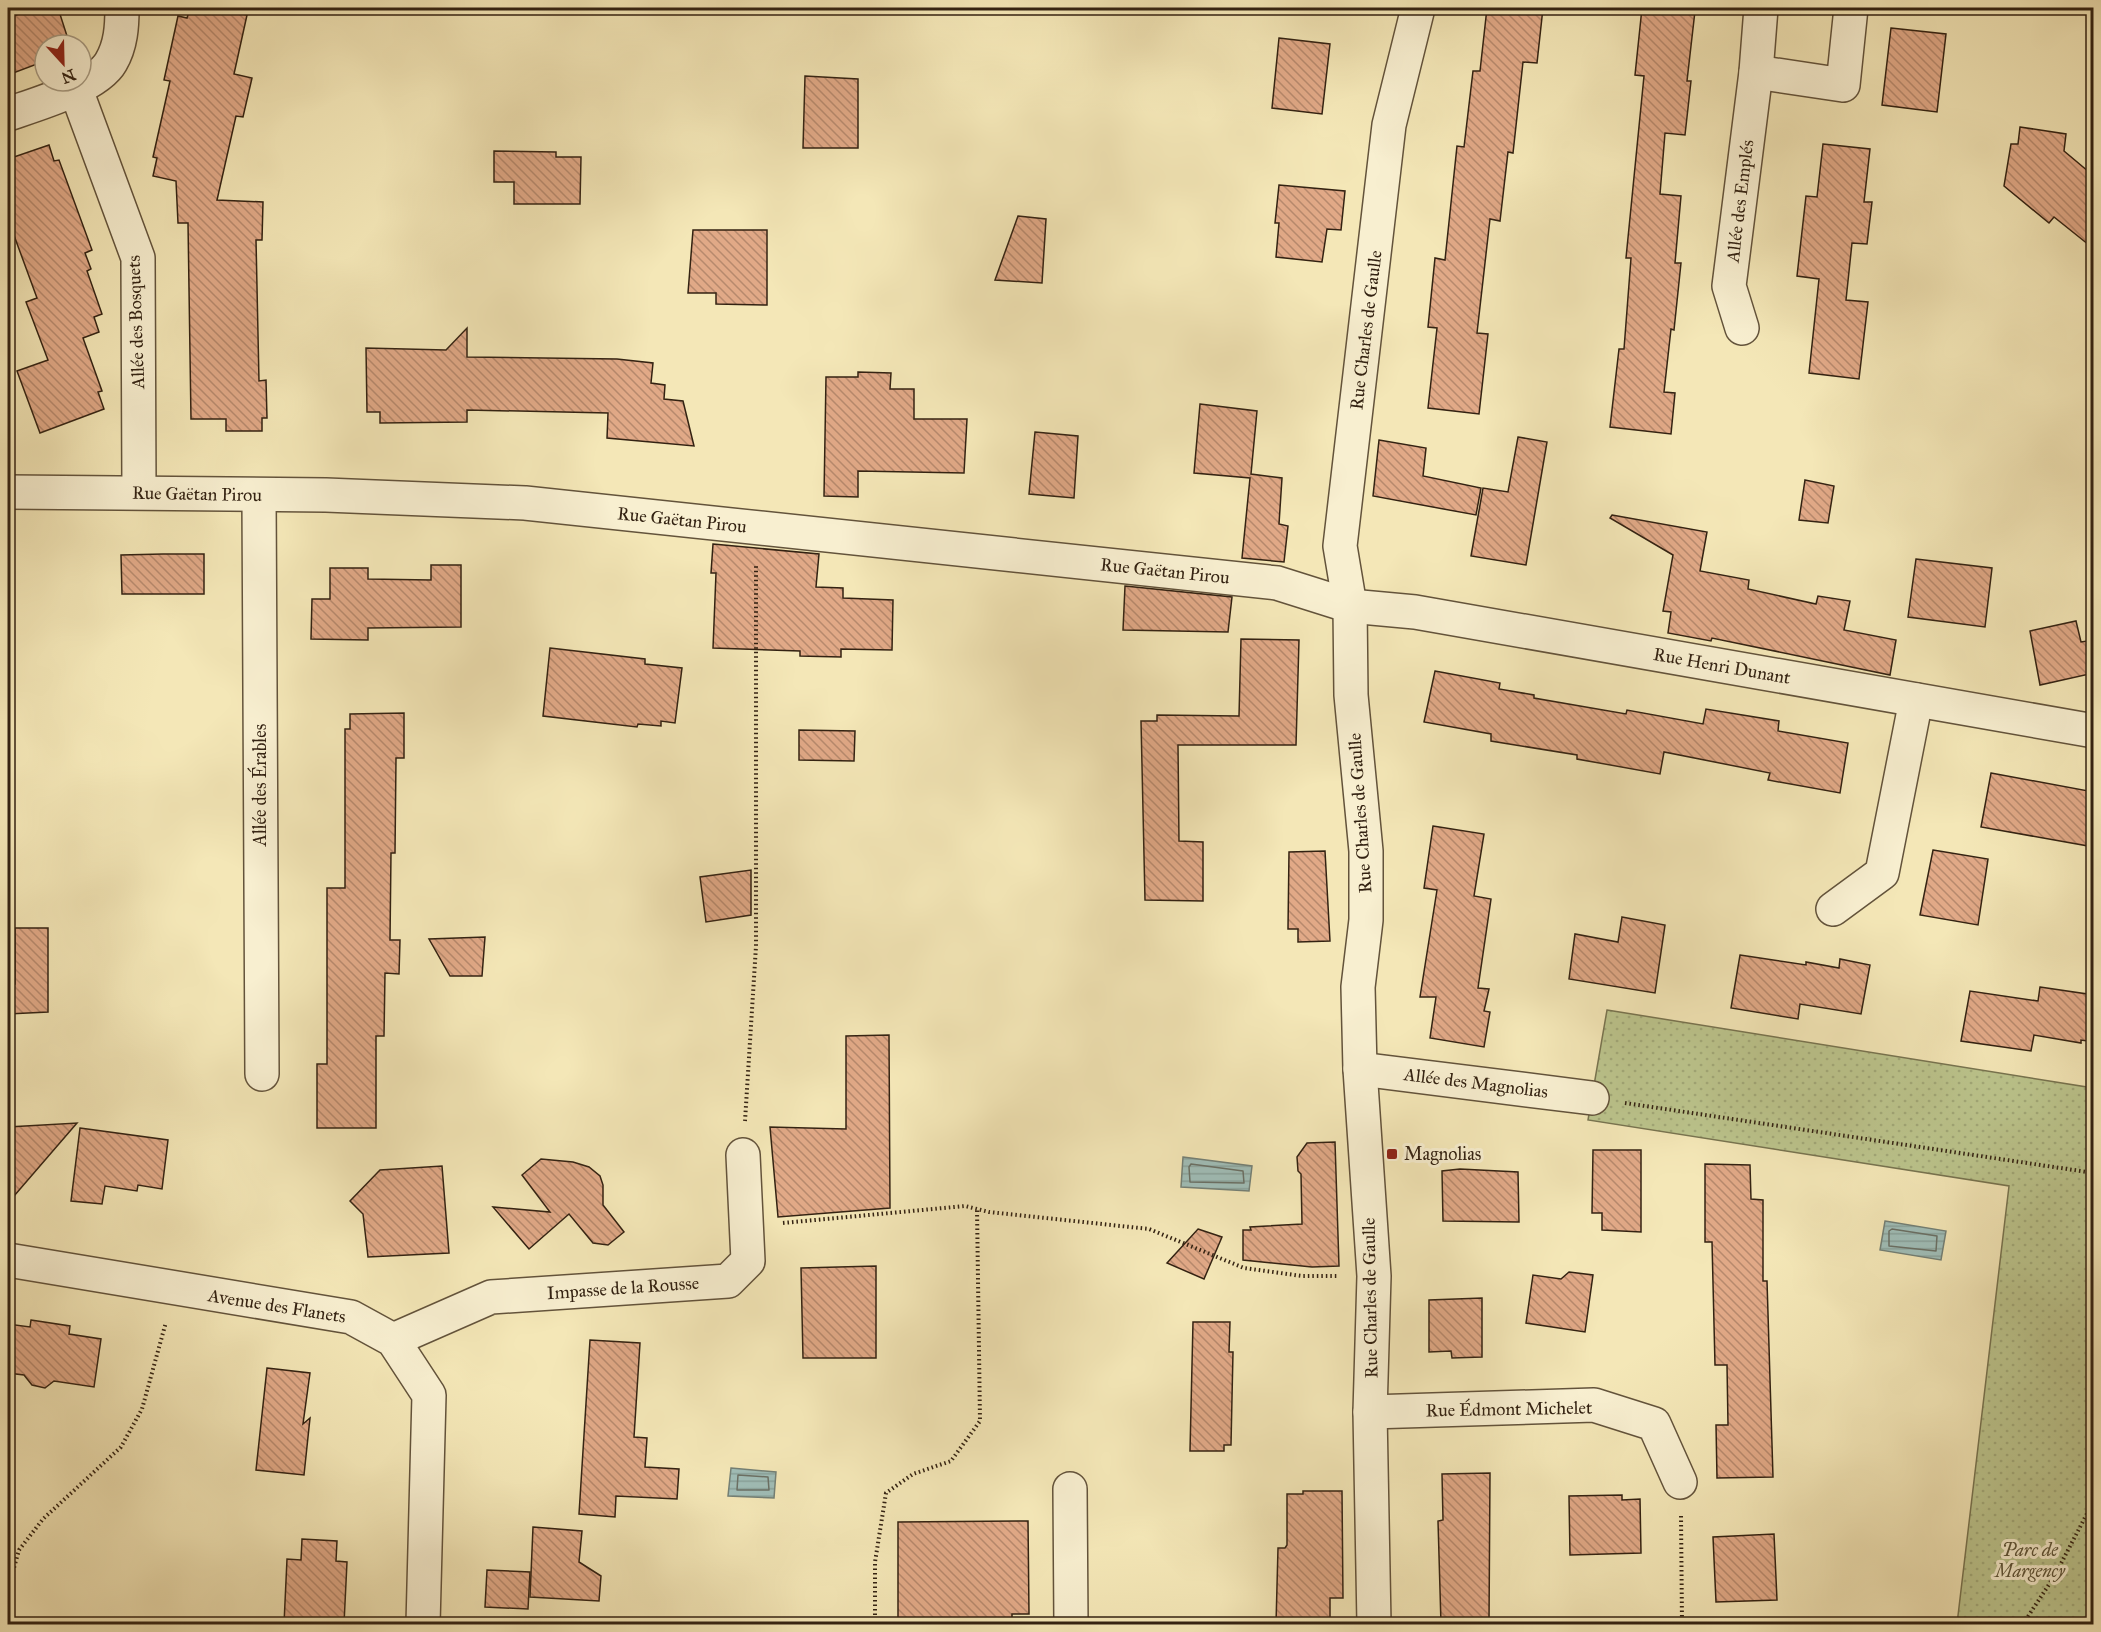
<svg xmlns="http://www.w3.org/2000/svg" width="2101" height="1632" font-family="'IM FELL Great Primer',serif">
	<style>
		.park { fill: url(#park-dots); stroke: #787450; stroke-width: 1.5 }
		.water { fill: url(#water-rules); stroke: #748076; stroke-width: 1.5 }
		.lines { fill: none; stroke-linecap: round; stroke-linejoin: round }
		.shore { stroke: #6a7065; stroke-width: 1.5 }
		.building { fill: url(#building-back-hatch); stroke: #332212; stroke-width: 1.5 }
		.minor-casing { stroke: #63533b; stroke-width: 36 }
		.tertiary-casing { stroke: #63533b; stroke-width: 36 }
		.path { stroke: #332212; stroke-width: 4; stroke-dasharray: 1.5 3; stroke-linecap: butt }
		.minor { stroke: #f8efd0; stroke-width: 33 }
		.tertiary { stroke: #f8efd0; stroke-width: 33 }
		.poi-dot { fill: #8f2418; stroke: #f8efd0; stroke-width: 2 }
		.labels { text-anchor: middle; stroke-width: 6; stroke-linejoin: round; paint-order: stroke }
		.street-label { font-size: 18px; fill: #332212; stroke: #f8efd0 }
		.poi-label { font-size: 18px; fill: #332212; stroke: #f8efd0; text-anchor: start }
		.park-label { font-size: 18px; font-style: italic; fill: #5c5337; stroke: #f8efd0 }
	</style>
	<defs>
		<pattern id="park-dots" width="8" height="8" patternUnits="userSpaceOnUse" patternTransform="scale(1.5)"><rect width="8" height="8" fill="#bcc58d"/><path d="M2 2h.1M6 6h.1" fill="none" stroke="#a2a979" stroke-width="1.8" stroke-linecap="round"/></pattern>
		<pattern id="water-rules" width="6" height="5" patternUnits="userSpaceOnUse" patternTransform="scale(1.5)"><rect width="6" height="5" fill="#a0beb8"/><path d="M0 2.5h6" fill="none" stroke="#8aa39d"/></pattern>
		<pattern id="building-back-hatch" width="6" height="6" patternUnits="userSpaceOnUse" patternTransform="scale(1.5)"><rect width="6" height="6" fill="#e1a987"/><path d="M-1 5l2 2M0 0l6 6M5-1l2 2" fill="none" stroke="#b7896d"/></pattern>
	</defs>
	<rect width="100%" height="100%" fill="#f4e7b7"/>
	<filter id="stains"><feTurbulence type="fractalNoise" baseFrequency=".00333" numOctaves="4"/><feColorMatrix values="0 0 0 0 .2 0 0 0 0 .09 0 0 0 0 .02 0 0 0 .5 -.17"/></filter>
	<radialGradient id="worn" r=".72"><stop offset=".6" stop-color="#630" stop-opacity="0"/><stop offset="1" stop-color="#630" stop-opacity=".3"/></radialGradient>
	<path class="park" d="M 1607,1010 L 2093,1088 L 2094,1614 L 2091,1624 L 1957,1624 L 2009,1186 L 1588,1120 Z"/>
	<g class="water">
		<path d="M 1183,1157 L 1252,1166 L 1249,1191 L 1181,1187 Z"/>
		<path d="M 1885,1221 L 1946,1231 L 1941,1260 L 1880,1250 Z"/>
		<path d="M 731,1468 L 776,1472 L 774,1498 L 728,1496 Z"/>
	</g>
	<g class="lines">
		<g class="shore">
			<path d="M 1191,1164 L 1243,1171 L 1244,1183 L 1190,1182 L 1189,1167 Z"/>
			<path d="M 1892,1229 L 1937,1236 L 1936,1251 L 1889,1246 L 1889,1231 Z"/>
			<path d="M 738,1475 L 768,1477 L 769,1490 L 737,1490 Z"/>
		</g>
	</g>
	<g class="building">
		<path d="M 35,8 L 58,8 L 67,36 L 59,38 L 62,45 L 45,45 L 45,61 L 8,75 L 8,18 Z"/>
		<path d="M 190,8 L 215,8 L 247,15 L 234,74 L 252,78 L 243,117 L 236,116 L 217,200 L 263,202 L 262,240 L 256,240 L 259,381 L 266,380 L 267,418 L 262,418 L 262,431 L 226,431 L 226,419 L 191,419 L 188,223 L 178,223 L 176,181 L 153,176 L 157,158 L 153,157 L 170,81 L 164,80 L 178,16 L 187,18 Z"/>
		<path d="M 1487,8 L 1543,8 L 1537,63 L 1523,62 L 1513,153 L 1508,152 L 1500,221 L 1490,219 L 1477,333 L 1488,334 L 1479,414 L 1428,408 L 1437,328 L 1428,327 L 1435,258 L 1445,260 L 1457,146 L 1464,147 L 1473,71 L 1480,71 Z"/>
		<path d="M 1642,8 L 1695,11 L 1687,81 L 1691,81 L 1685,135 L 1665,133 L 1660,194 L 1681,196 L 1675,263 L 1681,263 L 1674,330 L 1671,329 L 1664,392 L 1675,393 L 1671,434 L 1610,427 L 1619,349 L 1624,349 L 1631,258 L 1626,258 L 1644,76 L 1635,75 Z"/>
		<path d="M 1891,28 L 1946,34 L 1937,112 L 1882,105 Z"/>
		<path d="M 1279,38 L 1330,44 L 1322,114 L 1272,108 Z"/>
		<path d="M 805,76 L 858,79 L 858,148 L 803,148 Z"/>
		<path d="M 2020,127 L 2066,134 L 2064,151 L 2089,172 L 2094,179 L 2094,249 L 2054,217 L 2049,223 L 2004,186 L 2011,144 L 2018,144 Z"/>
		<path d="M 1823,144 L 1870,149 L 1864,202 L 1872,202 L 1867,244 L 1852,243 L 1846,300 L 1868,302 L 1859,379 L 1809,373 L 1819,279 L 1797,276 L 1806,196 L 1817,197 Z"/>
		<path d="M 49,145 L 54,161 L 59,160 L 92,250 L 85,253 L 91,269 L 87,271 L 102,314 L 94,317 L 99,332 L 83,338 L 102,391 L 98,392 L 104,409 L 40,433 L 17,371 L 48,360 L 26,302 L 37,298 L 8,219 L 8,159 Z"/>
		<path d="M 494,151 L 556,152 L 556,157 L 581,157 L 580,204 L 514,204 L 514,182 L 494,182 Z"/>
		<path d="M 1279,185 L 1345,191 L 1341,230 L 1327,229 L 1322,262 L 1276,257 L 1279,223 L 1275,223 Z"/>
		<path d="M 1018,216 L 1046,219 L 1042,283 L 995,280 Z"/>
		<path d="M 693,230 L 767,230 L 767,305 L 716,304 L 716,293 L 688,293 Z"/>
		<path d="M 467,328 L 467,357 L 617,359 L 653,363 L 651,383 L 665,385 L 664,399 L 683,401 L 694,446 L 607,438 L 608,413 L 467,410 L 467,422 L 380,423 L 380,412 L 367,412 L 366,348 L 446,350 Z"/>
		<path d="M 858,372 L 891,373 L 890,389 L 914,389 L 914,419 L 967,419 L 964,473 L 858,471 L 858,497 L 824,496 L 826,377 L 858,377 Z"/>
		<path d="M 1200,404 L 1257,411 L 1251,474 L 1282,478 L 1279,524 L 1288,526 L 1284,562 L 1242,558 L 1250,478 L 1194,473 Z"/>
		<path d="M 1035,432 L 1078,436 L 1074,498 L 1029,494 Z"/>
		<path d="M 1518,437 L 1547,442 L 1526,565 L 1471,556 L 1483,488 L 1508,492 Z"/>
		<path d="M 1379,440 L 1426,448 L 1423,476 L 1481,488 L 1476,515 L 1373,496 Z"/>
		<path d="M 1805,480 L 1834,486 L 1828,523 L 1799,520 Z"/>
		<path d="M 1612,515 L 1707,532 L 1700,571 L 1749,580 L 1748,589 L 1816,604 L 1818,596 L 1850,601 L 1844,630 L 1896,640 L 1890,675 L 1712,638 L 1711,641 L 1668,633 L 1671,612 L 1663,611 L 1673,555 L 1610,518 Z"/>
		<path d="M 713,544 L 819,554 L 816,587 L 843,588 L 843,598 L 893,600 L 892,650 L 841,649 L 841,657 L 800,656 L 800,651 L 713,648 L 716,573 L 711,573 Z"/>
		<path d="M 163,554 L 204,554 L 204,594 L 122,594 L 121,555 Z"/>
		<path d="M 1916,559 L 1992,568 L 1985,627 L 1908,617 Z"/>
		<path d="M 431,565 L 461,565 L 461,627 L 368,628 L 368,640 L 311,639 L 312,599 L 330,599 L 330,568 L 368,568 L 368,579 L 431,580 Z"/>
		<path d="M 1125,586 L 1232,597 L 1228,632 L 1123,630 Z"/>
		<path d="M 2076,621 L 2081,642 L 2094,640 L 2094,673 L 2040,685 L 2030,631 Z"/>
		<path d="M 1241,639 L 1299,640 L 1296,745 L 1178,745 L 1179,841 L 1203,842 L 1203,901 L 1145,900 L 1141,721 L 1157,721 L 1157,715 L 1239,716 Z"/>
		<path d="M 550,648 L 645,659 L 645,664 L 682,668 L 675,723 L 661,721 L 661,726 L 638,724 L 637,727 L 543,716 Z"/>
		<path d="M 1435,671 L 1500,683 L 1499,689 L 1534,695 L 1534,698 L 1626,714 L 1627,710 L 1703,724 L 1706,709 L 1779,721 L 1778,731 L 1848,743 L 1840,793 L 1768,780 L 1770,773 L 1664,752 L 1660,774 L 1577,759 L 1577,755 L 1491,741 L 1491,734 L 1424,722 Z"/>
		<path d="M 404,713 L 404,758 L 396,758 L 395,853 L 391,853 L 390,940 L 400,940 L 399,974 L 385,973 L 384,1036 L 376,1036 L 376,1128 L 317,1128 L 317,1064 L 327,1064 L 327,888 L 345,888 L 345,729 L 350,729 L 350,714 Z"/>
		<path d="M 799,730 L 855,731 L 854,761 L 799,760 Z"/>
		<path d="M 1991,773 L 2094,792 L 2094,847 L 1981,827 Z"/>
		<path d="M 1433,826 L 1484,834 L 1474,896 L 1491,899 L 1478,988 L 1489,989 L 1484,1011 L 1490,1012 L 1484,1047 L 1430,1038 L 1436,997 L 1420,997 L 1437,890 L 1424,888 Z"/>
		<path d="M 1933,850 L 1988,859 L 1978,925 L 1920,915 Z"/>
		<path d="M 1325,851 L 1330,941 L 1298,942 L 1298,929 L 1288,929 L 1289,852 Z"/>
		<path d="M 751,870 L 751,915 L 706,922 L 700,877 Z"/>
		<path d="M 1622,917 L 1665,925 L 1655,993 L 1569,979 L 1575,934 L 1618,942 Z"/>
		<path d="M 15,928 L 48,928 L 48,1012 L 8,1014 L 8,984 L 15,984 Z"/>
		<path d="M 485,937 L 482,976 L 450,976 L 429,939 Z"/>
		<path d="M 1740,955 L 1806,965 L 1806,962 L 1839,968 L 1840,959 L 1870,965 L 1861,1014 L 1800,1004 L 1798,1019 L 1731,1008 Z"/>
		<path d="M 2040,987 L 2094,995 L 2094,1042 L 2081,1040 L 2081,1043 L 2034,1035 L 2031,1051 L 1961,1041 L 1970,991 L 2038,1001 Z"/>
		<path d="M 889,1035 L 890,1208 L 778,1217 L 770,1127 L 846,1129 L 846,1036 Z"/>
		<path d="M 77,1123 L 8,1203 L 8,1127 Z"/>
		<path d="M 80,1128 L 168,1140 L 162,1189 L 138,1185 L 137,1191 L 105,1186 L 102,1204 L 71,1201 Z"/>
		<path d="M 1335,1142 L 1339,1266 L 1312,1267 L 1243,1260 L 1243,1230 L 1251,1230 L 1250,1227 L 1302,1224 L 1301,1174 L 1298,1171 L 1297,1157 L 1307,1143 Z"/>
		<path d="M 1593,1150 L 1641,1150 L 1641,1232 L 1602,1230 L 1602,1213 L 1592,1213 Z"/>
		<path d="M 541,1159 L 573,1162 L 589,1167 L 600,1176 L 603,1185 L 603,1205 L 624,1232 L 608,1245 L 593,1243 L 569,1214 L 529,1249 L 493,1207 L 550,1212 L 522,1175 Z"/>
		<path d="M 1705,1164 L 1750,1165 L 1751,1199 L 1763,1200 L 1763,1281 L 1767,1281 L 1773,1477 L 1717,1478 L 1716,1425 L 1728,1425 L 1727,1365 L 1715,1365 L 1712,1242 L 1705,1242 Z"/>
		<path d="M 442,1166 L 449,1253 L 368,1257 L 363,1214 L 350,1201 L 380,1170 Z"/>
		<path d="M 1460,1169 L 1518,1172 L 1519,1222 L 1443,1221 L 1442,1171 Z"/>
		<path d="M 1198,1229 L 1222,1237 L 1204,1279 L 1167,1263 Z"/>
		<path d="M 876,1266 L 876,1358 L 803,1358 L 801,1268 Z"/>
		<path d="M 1569,1272 L 1593,1275 L 1585,1332 L 1526,1323 L 1533,1275 L 1561,1279 Z"/>
		<path d="M 1482,1298 L 1482,1357 L 1452,1358 L 1451,1351 L 1429,1352 L 1429,1300 Z"/>
		<path d="M 31,1320 L 70,1326 L 69,1334 L 101,1339 L 94,1387 L 54,1381 L 45,1388 L 32,1385 L 24,1375 L 8,1373 L 8,1324 L 30,1327 Z"/>
		<path d="M 1193,1322 L 1230,1322 L 1229,1352 L 1233,1352 L 1231,1445 L 1224,1445 L 1224,1451 L 1190,1451 Z"/>
		<path d="M 590,1340 L 640,1343 L 634,1437 L 647,1438 L 645,1467 L 679,1469 L 677,1499 L 616,1496 L 615,1517 L 579,1514 Z"/>
		<path d="M 267,1368 L 310,1373 L 303,1424 L 310,1418 L 304,1475 L 256,1470 Z"/>
		<path d="M 1490,1473 L 1489,1624 L 1441,1624 L 1438,1521 L 1443,1520 L 1442,1474 Z"/>
		<path d="M 1303,1491 L 1342,1491 L 1343,1598 L 1330,1598 L 1330,1624 L 1276,1624 L 1278,1548 L 1285,1548 L 1287,1545 L 1287,1494 L 1303,1494 Z"/>
		<path d="M 1622,1495 L 1622,1500 L 1640,1499 L 1641,1553 L 1570,1555 L 1569,1496 Z"/>
		<path d="M 1028,1521 L 1029,1614 L 1012,1614 L 1012,1624 L 898,1624 L 898,1522 Z"/>
		<path d="M 533,1527 L 582,1531 L 579,1562 L 601,1576 L 599,1601 L 530,1597 Z"/>
		<path d="M 1774,1534 L 1777,1600 L 1716,1602 L 1713,1537 Z"/>
		<path d="M 302,1539 L 337,1541 L 336,1561 L 347,1562 L 344,1624 L 284,1624 L 287,1559 L 301,1560 Z"/>
		<path d="M 487,1570 L 530,1572 L 528,1609 L 485,1607 Z"/>
	</g>
	<g class="lines">
		<g class="minor-casing">
			<g id="minor">
				<path d="M 1756,72 L 1843,85 L 1851,8"/>
				<path d="M 76,90 L 138,258 L 139,492"/>
				<path d="M 8,114 C 34,105 97,87 111,62 C 121,45 122,26 122,8"/>
				<path d="M 1742,328 L 1729,286 L 1756,72 L 1761,8"/>
				<path d="M 8,492 L 326,495 L 525,503 L 1277,583 L 1350,606 L 1415,612 L 2094,731"/>
				<path d="M 259,496 L 262,1074"/>
				<path d="M 1833,909 L 1882,873 L 1916,700"/>
				<path d="M 1360,1069 L 1592,1098"/>
				<path d="M 8,1260 L 351,1317 L 393,1340 L 429,1395 L 423,1624"/>
				<path d="M 393,1340 L 491,1297 L 728,1281 L 748,1261 L 743,1155"/>
				<path d="M 1370,1412 L 1594,1405 L 1654,1424 L 1680,1482"/>
				<path d="M 1070,1489 L 1071,1624"/>
			</g>
		</g>
		<g class="tertiary-casing">
			<path id="tertiary" d="M 1374,1624 L 1370,1412 L 1374,1276 L 1360,1069 L 1358,987 L 1366,920 L 1366,851 L 1351,695 L 1350,606 L 1340,546 L 1389,125 L 1418,8"/>
		</g>
		<g class="path">
			<path d="M 1625,1103 L 2094,1173"/>
			<path d="M 745,1121 L 756,946 L 756,565"/>
			<path d="M 783,1223 L 965,1206 L 989,1212 L 1149,1229 L 1244,1268 L 1302,1276 L 1337,1276"/>
			<path d="M 1681,1516 L 1682,1624"/>
			<path d="M 8,1589 L 19,1550 L 43,1519 L 121,1447 L 142,1409 L 166,1322"/>
			<path d="M 875,1624 L 875,1562 L 886,1493 L 913,1474 L 951,1461 L 980,1421 L 977,1209"/>
			<path d="M 2023,1624 L 2054,1577 L 2092,1504 L 2094,1493"/>
		</g>
		<use href="#minor" class="minor"/>
		<use href="#tertiary" class="tertiary"/>
	</g>
	<rect class="poi-dot" x="1386" y="1148" width="12" height="12" rx="3"/>
	<g class="labels">
		<g class="street-label">
			<text transform="translate(1740 201) rotate(-83)" y="6">Allée des Emplés</text>
			<text transform="translate(136 322) rotate(-92)" y="6">Allée des Bosquets</text>
			<text transform="translate(1366 330) rotate(-83)" y="6">Rue Charles de Gaulle</text>
			<text transform="translate(197 494) rotate(1)" y="6">Rue Gaëtan Pirou</text>
			<text transform="translate(682 520) rotate(6)" y="6">Rue Gaëtan Pirou</text>
			<text transform="translate(1165 571) rotate(6)" y="6">Rue Gaëtan Pirou</text>
			<text transform="translate(1722 666) rotate(10)" y="6">Rue Henri Dunant</text>
			<text transform="translate(260 785) rotate(-90)" y="6">Allée des Érables</text>
			<text transform="translate(1360 813) rotate(-94)" y="6">Rue Charles de Gaulle</text>
			<text transform="translate(1476 1083) rotate(7)" y="6">Allée des Magnolias</text>
			<text transform="translate(623 1288) rotate(-4)" y="6">Impasse de la Rousse</text>
			<text transform="translate(1370 1298) rotate(-91)" y="6">Rue Charles de Gaulle</text>
			<text transform="translate(277 1306) rotate(9)" y="6">Avenue des Flanets</text>
			<text transform="translate(1509 1409) rotate(-1)" y="6">Rue Édmont Michelet</text>
		</g>
		<g class="poi-label">
			<text x="1404" y="1160">Magnolias</text>
		</g>
		<g class="park-label">
			<text x="2030" y="1556">Parc de<tspan x="2030" dy="21">Margency</tspan></text>
		</g>
	</g>
	<rect width="2101" height="1632" fill="none" stroke="#f4e7b7" stroke-width="30"/>
	<rect x="9" y="9" width="2083" height="1614" fill="none" stroke="#332212" stroke-width="3"/>
	<rect x="15" y="15" width="2071" height="1602" fill="none" stroke="#332212" stroke-width="1.5"/>
	<g transform="translate(63 63) rotate(158)"><circle r="28" fill="#f8efd0" stroke="#a99d84" stroke-width="1.5"/>
	<path d="M0-4.5L10 22L0 15L-10 22Z" fill="#8f2418"/>
	<text y="-9" font-size="16" font-weight="bold" text-anchor="middle" fill="#332212">N</text>
	</g>
	<rect width="100%" height="100%" filter="url(#stains)"/>
	<rect width="100%" height="100%" fill="url(#worn)"/>
</svg>
